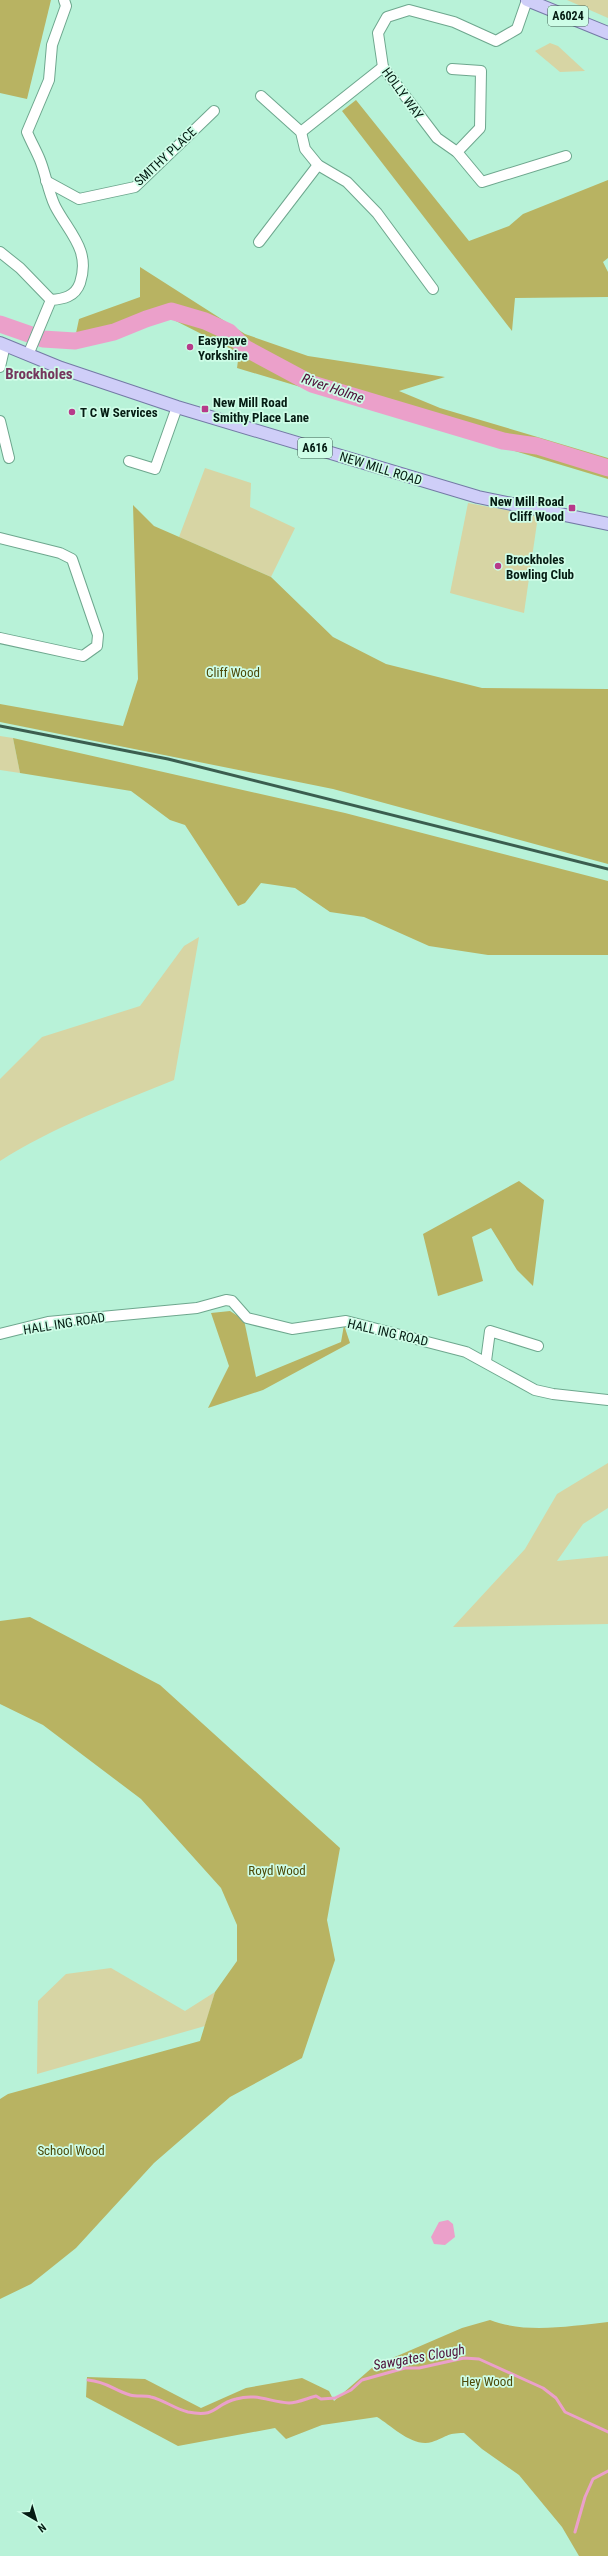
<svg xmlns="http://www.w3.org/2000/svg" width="608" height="2556" font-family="'Roboto Condensed',sans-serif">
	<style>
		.green { fill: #d7d5a4 }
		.forest { fill: #b8b362 }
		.water { fill: #eba0ca }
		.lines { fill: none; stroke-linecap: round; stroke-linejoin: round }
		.stream { stroke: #eba0ca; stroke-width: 3 }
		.river { stroke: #eba0ca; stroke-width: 17 }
		.minor-casing { stroke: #6ea78e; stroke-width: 12 }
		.major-casing { stroke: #747aa5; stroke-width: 14 }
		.minor { stroke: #fff; stroke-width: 10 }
		.major { stroke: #cfcef8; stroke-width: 12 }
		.rail { stroke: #3b5d4f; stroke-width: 3 }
		.poi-dot { fill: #b73a8a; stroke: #cefde7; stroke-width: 1.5 }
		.labels { text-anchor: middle; stroke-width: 3.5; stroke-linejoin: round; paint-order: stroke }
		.shield { fill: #cefde7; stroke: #416053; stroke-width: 1 }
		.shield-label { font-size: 12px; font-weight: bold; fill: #051c13 }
		.street-label { font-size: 13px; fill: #051c13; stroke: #cefde7 }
		.poi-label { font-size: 13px; font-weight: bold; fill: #051c13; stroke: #cefde7; text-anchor: start }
		.park-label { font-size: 13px; fill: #4d4908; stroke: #cefde7 }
		.water-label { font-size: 14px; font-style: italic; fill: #4e0d38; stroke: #cefde7 }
		.quarter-label { font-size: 15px; font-weight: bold; fill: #75365c; stroke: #cefde7 }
	</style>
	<rect width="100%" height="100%" fill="#b8f2d8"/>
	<g class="green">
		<path d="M 567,0 L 608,0 L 608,18 Z"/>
		<path d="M 550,43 L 558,46 L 585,71 L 560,72 L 535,51 Z"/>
		<path d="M 205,468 L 251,483 L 250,507 L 295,528 L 271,577 L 179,537 Z"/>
		<path d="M 468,503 L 538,516 L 524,613 L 450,593 Z"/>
		<path d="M 0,736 L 13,738 L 20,773 L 0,770 Z"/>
		<path d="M 199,937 L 174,1080 C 115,1104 53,1127 0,1161 L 0,1079 L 42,1037 L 140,1006 L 184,946 Z"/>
		<path d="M 608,1463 L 608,1508 L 583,1524 L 557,1561 L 608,1556 L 608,1624 L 453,1627 L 525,1549 L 557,1494 Z"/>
		<path d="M 111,1968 L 185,2011 L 215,1992 L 205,2026 L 37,2074 L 38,2001 L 66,1974 Z"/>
	</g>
	<g class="forest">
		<path d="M 0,0 L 51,0 L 27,99 L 0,93 Z"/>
		<path d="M 356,100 L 469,241 L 509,226 L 523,214 L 608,180 L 608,258 L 603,262 L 608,272 L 608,297 L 515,298 L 512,331 L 342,111 Z"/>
		<path d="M 140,267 L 245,334 L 308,356 L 445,377 L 399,391 L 440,408 L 608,458 L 608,479 L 237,368 L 239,353 L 168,317 L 75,338 L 79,319 L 140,297 Z"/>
		<path d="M 133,505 L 154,526 L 271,577 L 333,637 L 386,664 L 482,688 L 608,689 L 608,864 L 333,789 L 0,722 L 0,704 L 123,726 L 138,679 Z"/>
		<path d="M 13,738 L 345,813 L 608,881 L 608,955 L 488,955 L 429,946 L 364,917 L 330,912 L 295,888 L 261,883 L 245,903 L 238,906 L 185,825 L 170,820 L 131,791 L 20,773 Z"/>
		<path d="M 519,1181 L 544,1200 L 533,1286 L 517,1270 L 491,1228 L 472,1237 L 483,1281 L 438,1296 L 423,1234 Z"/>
		<path d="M 230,1311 L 244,1320 L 256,1377 L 341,1342 L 344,1325 L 350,1343 L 263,1390 L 208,1408 L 229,1366 L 211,1313 Z"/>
		<path d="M 30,1617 L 160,1685 L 340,1848 L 327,1920 L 335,1960 L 302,2058 L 230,2097 L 154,2163 L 76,2248 L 31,2284 L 0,2299 L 0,2099 L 8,2094 L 200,2041 L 215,1992 L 237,1961 L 237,1925 L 221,1888 L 141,1799 L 43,1725 L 0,1704 L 0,1621 Z"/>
		<path d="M 490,2320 C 526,2334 570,2326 608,2322 L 608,2556 L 579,2556 L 562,2527 L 519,2475 L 482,2449 L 464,2433 C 446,2433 447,2437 432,2442 C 413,2448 392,2426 377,2417 L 322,2425 L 286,2439 L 275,2428 L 178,2446 L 86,2397 L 87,2377 L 145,2379 L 201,2408 L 246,2388 L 302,2378 L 329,2391 L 334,2401 L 374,2366 L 462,2328 Z"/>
	</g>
	<path class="water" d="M 448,2220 L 453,2224 L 455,2237 L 445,2245 L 434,2244 L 431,2237 L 439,2222 Z"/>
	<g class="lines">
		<g class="stream">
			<path d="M 88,2380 C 108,2382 113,2390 130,2395 C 137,2397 145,2395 151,2397 C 164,2400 175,2409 188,2412 C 218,2418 214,2404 236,2399 C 257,2393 270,2402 289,2403 C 297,2403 308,2398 316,2396 L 321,2399 L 335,2398 L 351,2390 L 362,2380 L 405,2368 L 419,2368 L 464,2358 L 479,2359 L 543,2388 L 556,2398 L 565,2412 L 608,2432"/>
			<path d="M 575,2532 L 585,2497 L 593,2479 L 608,2471"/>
		</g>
		<path class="river" d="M 0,324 L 43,339 L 75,341 L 114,332 L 146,319 L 171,311 L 205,321 L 229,332 L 245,348 L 312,384 L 503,441 L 537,446 L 608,468"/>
		<g class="minor-casing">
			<g id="minor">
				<path d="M 527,0 L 517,29 L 496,41 L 454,22 L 409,10 L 387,17 L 378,33 L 383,67 L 437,138 L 457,152 L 482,182 L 566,156"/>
				<path d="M 452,69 L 481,71 L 480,128 L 457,152"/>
				<path d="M 261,96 L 301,132 L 305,149 L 318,165 L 347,182 L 377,213 L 433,289"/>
				<path d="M 301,132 L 383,67"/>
				<path d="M 46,181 L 79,199 L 135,187 L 214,111"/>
				<path d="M 259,242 L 318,165"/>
				<path d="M 0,252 L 20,268 L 51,300"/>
				<path d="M 28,355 L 51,300 C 63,299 75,297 80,283 C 91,250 69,233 55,206 C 48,191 46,175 40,160 C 36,150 31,142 27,132 L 49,80 L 52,45 L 66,6 L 64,0"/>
				<path d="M 0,367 L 5,345"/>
				<path d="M 0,421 L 9,458"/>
				<path d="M 129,461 L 155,469 L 177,407"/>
				<path d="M 0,538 L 60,553 L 72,559 L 98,635 L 97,646 L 83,656 L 0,638"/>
				<path d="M 0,1334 L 48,1322 L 197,1308 L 226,1300 L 232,1301 L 247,1318 L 292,1329 L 346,1321 L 466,1352 L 535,1390 L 553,1394 L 608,1400"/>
				<path d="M 486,1361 L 490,1331 L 538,1346"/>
			</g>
		</g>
		<g class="major-casing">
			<g id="major">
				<path d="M 527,0 L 608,33"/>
				<path d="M 0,343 L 61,368 L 177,407 L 478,497 L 608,524"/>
			</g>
		</g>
		<use href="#minor" class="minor"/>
		<use href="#major" class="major"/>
		<path class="rail" d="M 0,726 L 168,759 L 608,869"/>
	</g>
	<g class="poi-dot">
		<circle cx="190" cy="347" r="4"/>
		<rect x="201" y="405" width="8" height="8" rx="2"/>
		<circle cx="72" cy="412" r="4"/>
		<rect x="568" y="504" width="8" height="8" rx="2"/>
		<circle cx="498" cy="566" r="4"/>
	</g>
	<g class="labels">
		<g class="shield">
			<rect x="548" y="6" width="40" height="20" rx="3"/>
			<rect x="298" y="438" width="34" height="20" rx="3"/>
		</g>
		<g class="shield-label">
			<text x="568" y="20">A6024</text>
			<text x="315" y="452">A616</text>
		</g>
		<g class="street-label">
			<text transform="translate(403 93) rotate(54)" y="5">HOLLY WAY</text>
			<text transform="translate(165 156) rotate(-43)" y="5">SMITHY PLACE</text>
			<text transform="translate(381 468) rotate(17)" y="5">NEW MILL ROAD</text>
			<text transform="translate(64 1323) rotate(-9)" y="5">HALL ING ROAD</text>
			<text transform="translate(388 1332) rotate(13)" y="5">HALL ING ROAD</text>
		</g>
		<g class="poi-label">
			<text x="198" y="345">Easypave<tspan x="198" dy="15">Yorkshire</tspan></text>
			<text x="213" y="407">New Mill Road<tspan x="213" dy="15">Smithy Place Lane</tspan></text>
			<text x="80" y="417">T C W Services</text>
			<text x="564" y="506" text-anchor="end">New Mill Road<tspan x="564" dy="15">Cliff Wood</tspan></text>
			<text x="506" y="564">Brockholes<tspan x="506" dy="15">Bowling Club</tspan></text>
		</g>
		<g class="park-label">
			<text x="233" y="677">Cliff Wood</text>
			<text x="277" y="1875">Royd Wood</text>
			<text x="71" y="2155">School Wood</text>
			<text x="487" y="2386">Hey Wood</text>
		</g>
		<g class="water-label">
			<text transform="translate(333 388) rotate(19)" y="5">River Holme</text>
			<text transform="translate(419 2357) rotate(-10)" y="5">Sawgates Clough</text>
		</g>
		<g class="quarter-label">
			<text x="39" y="379">Brockholes</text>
		</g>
	</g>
	<g transform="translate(36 2520) rotate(142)" stroke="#cefde7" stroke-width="3" paint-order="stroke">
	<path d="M0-3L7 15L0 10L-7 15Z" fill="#051c13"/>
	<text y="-6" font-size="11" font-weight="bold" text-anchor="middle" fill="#051c13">N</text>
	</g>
</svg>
